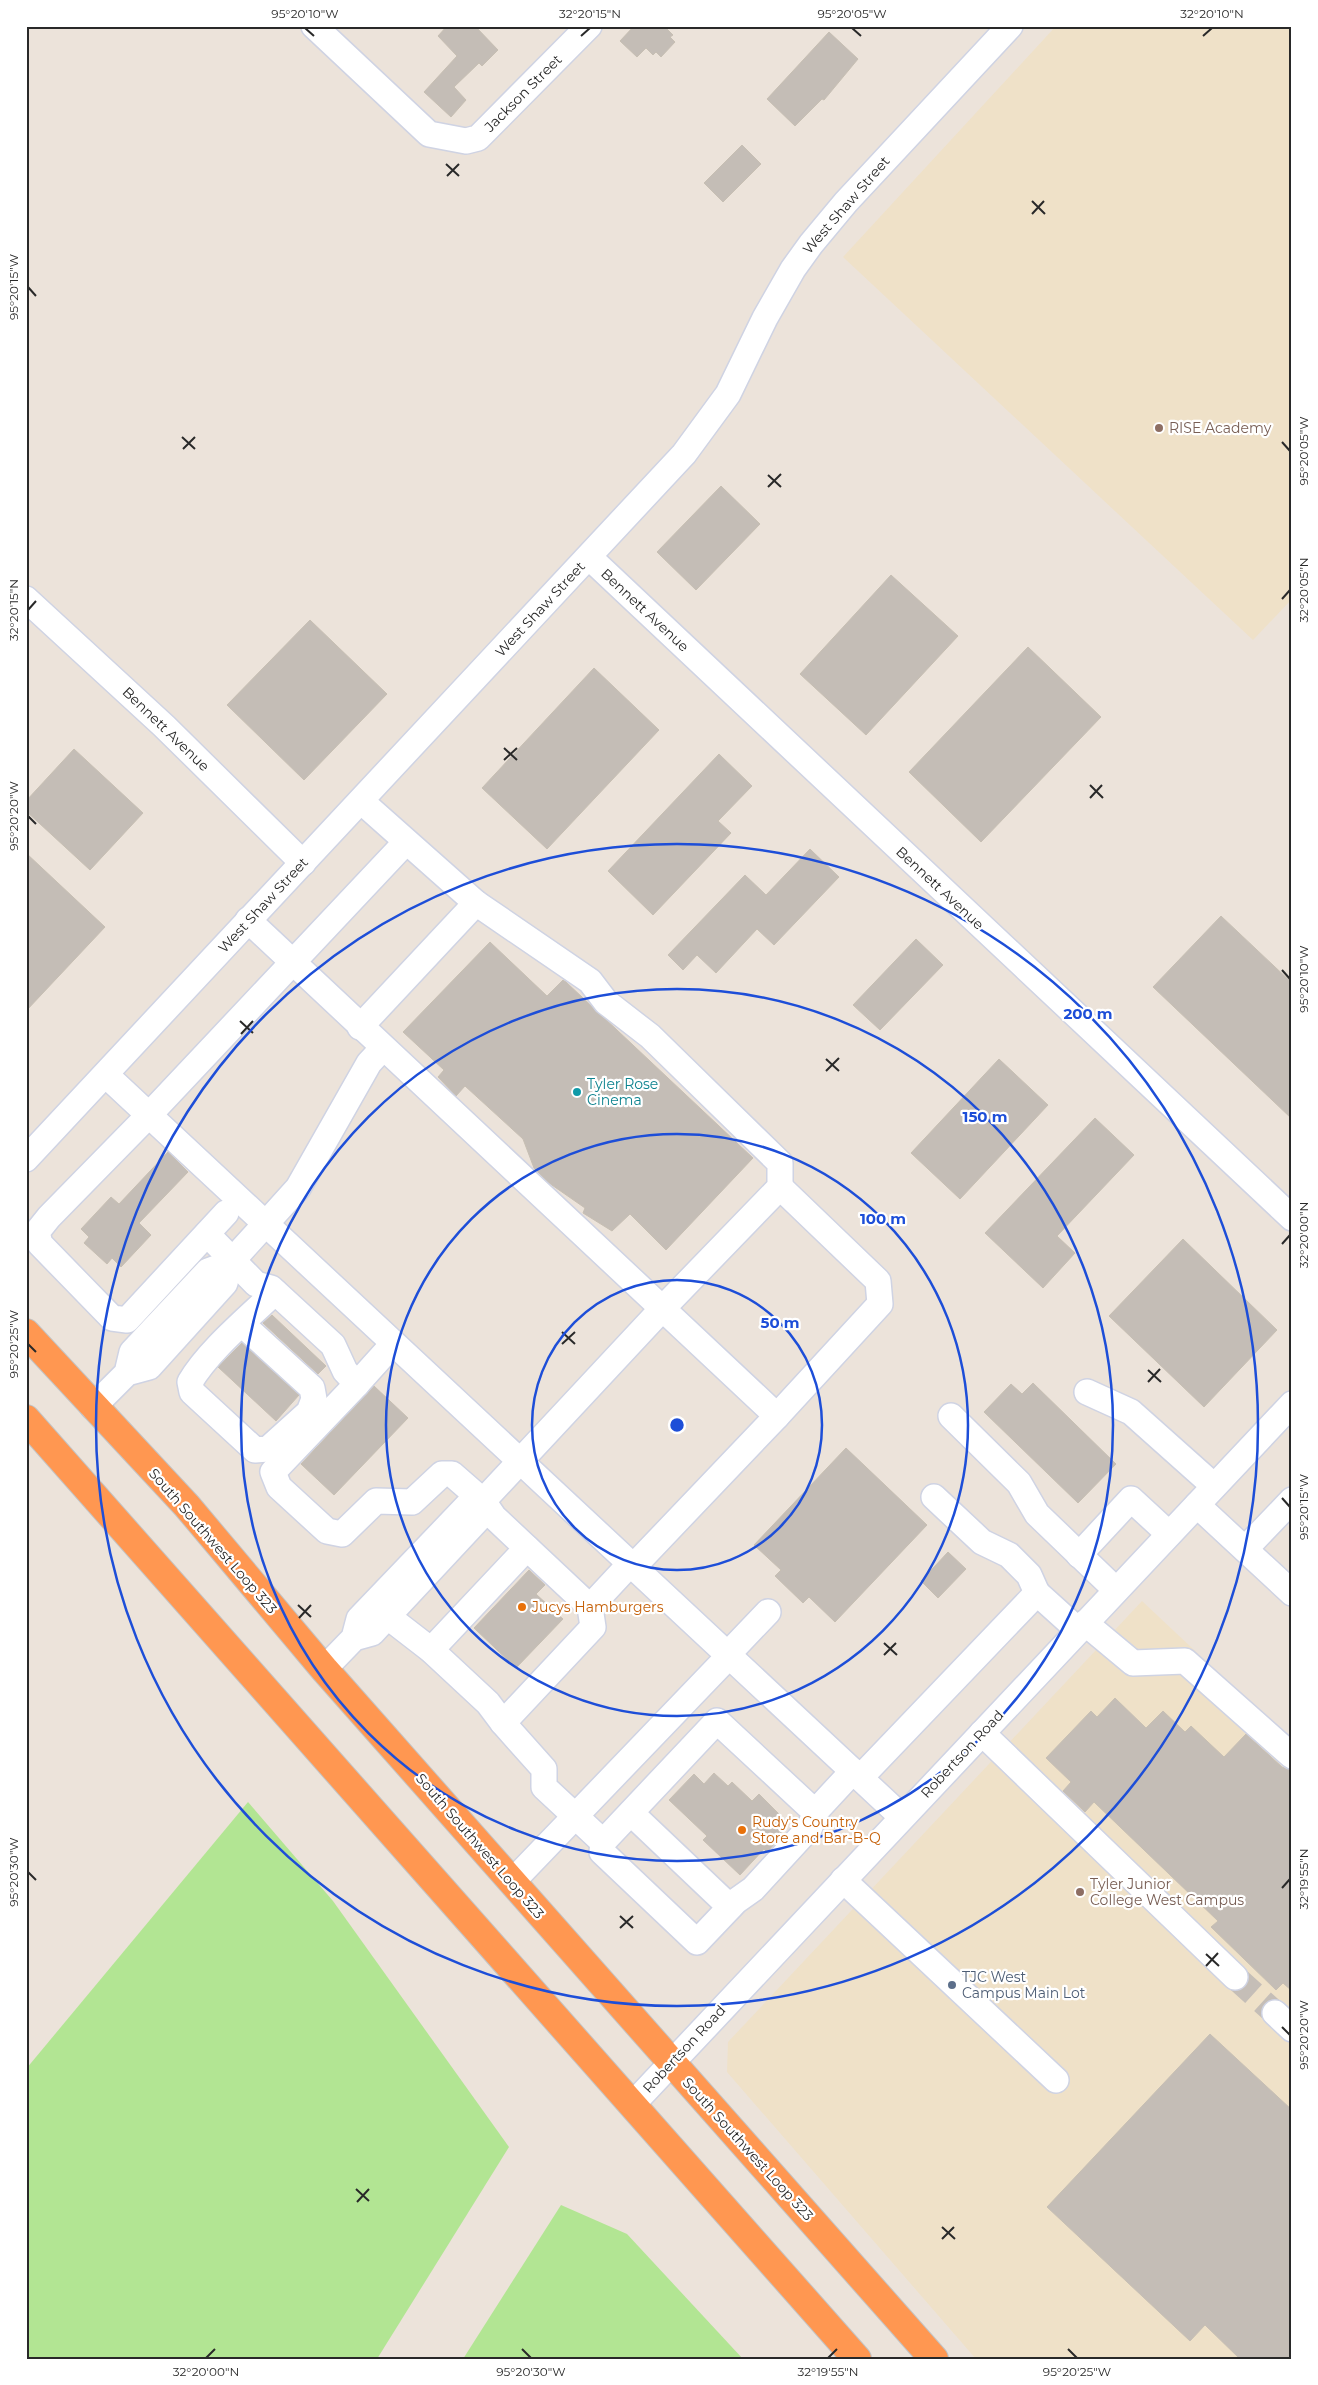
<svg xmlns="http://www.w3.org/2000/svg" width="1318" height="2385" font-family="Montserrat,sans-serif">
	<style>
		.education { fill: #efe1c8 }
		.green { fill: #b2e593 }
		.building { fill: #c4bdb6; stroke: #c7bfb3 }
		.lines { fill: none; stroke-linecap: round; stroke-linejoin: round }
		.minor-tunnel { stroke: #c5beb7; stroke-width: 25; stroke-dasharray: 25 12; stroke-linecap: butt }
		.minor-casing { stroke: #cfd3e3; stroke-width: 28 }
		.highway-casing { stroke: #c3c3c3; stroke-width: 30 }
		.minor { stroke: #fff; stroke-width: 25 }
		.highway { stroke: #ff9751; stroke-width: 28 }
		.ticks { fill: none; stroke: #292929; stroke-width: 2 }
		.ring { fill: none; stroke: #1d4ed8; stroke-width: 2.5 }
		.education-dot { fill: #8d6e63; stroke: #fff; stroke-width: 2 }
		.culture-dot { fill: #0f9aa8; stroke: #fff; stroke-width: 2 }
		.food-dot { fill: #e8710a; stroke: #fff; stroke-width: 2 }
		.service-dot { fill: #5c6f8a; stroke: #fff; stroke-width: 2 }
		.labels { text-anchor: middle; stroke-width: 4.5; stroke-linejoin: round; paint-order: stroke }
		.street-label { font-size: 14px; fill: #292929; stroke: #fff }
		.education-label { font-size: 14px; fill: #785e54; stroke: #fff; text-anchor: start }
		.culture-label { font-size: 14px; fill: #0d838f; stroke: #fff; text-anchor: start }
		.food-label { font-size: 14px; fill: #c56008; stroke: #fff; text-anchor: start }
		.service-label { font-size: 14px; fill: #4e5e75; stroke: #fff; text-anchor: start }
		.centre { fill: #1d4ed8; stroke: #fff; stroke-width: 2.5 }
		.ring-label { font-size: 15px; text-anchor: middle; font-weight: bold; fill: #1d4ed8; stroke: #fff; stroke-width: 4.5; stroke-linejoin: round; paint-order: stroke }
		.neatline { fill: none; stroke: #292929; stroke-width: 2 }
		.ticks-label { font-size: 12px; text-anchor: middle; fill: #292929 }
	</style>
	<rect width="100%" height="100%" fill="#ece3da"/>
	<g class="education">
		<path d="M 1056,26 L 1292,26 L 1292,599 L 1253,640 L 843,257 Z"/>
		<path d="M 1142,1601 L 1292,1742 L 1292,2359 L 976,2359 L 727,2072 L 728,2042 Z"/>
	</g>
	<g class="green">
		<path d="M 248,1802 L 333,1901 L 509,2147 L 377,2359 L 26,2359 L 26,2069 Z"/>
		<path d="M 561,2205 L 627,2234 L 743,2359 L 463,2359 Z"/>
	</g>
	<g class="building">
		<path d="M 447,26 L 475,26 L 498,50 L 482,66 L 479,63 L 454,87 L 466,100 L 451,117 L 424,92 L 457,56 L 438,36 Z"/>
		<path d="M 634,26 L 664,26 L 673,35 L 670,37 L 675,42 L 661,57 L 656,52 L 653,55 L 646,48 L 637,57 L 620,41 Z"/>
		<path d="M 829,32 L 858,59 L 824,100 L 822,99 L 795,126 L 767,99 Z"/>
		<path d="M 742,145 L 761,164 L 723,202 L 704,183 Z"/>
		<path d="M 721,486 L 760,524 L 696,590 L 657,552 Z"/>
		<path d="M 891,575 L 958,636 L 866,735 L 800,674 Z"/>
		<path d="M 310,620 L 387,694 L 304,780 L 227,705 Z"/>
		<path d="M 1028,647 L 1101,717 L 981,842 L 909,772 Z"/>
		<path d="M 594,668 L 659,730 L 547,849 L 482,788 Z"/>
		<path d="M 74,749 L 143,813 L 90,870 L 26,811 L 26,801 Z"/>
		<path d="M 719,754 L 752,786 L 718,821 L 731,833 L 653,915 L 608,871 Z"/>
		<path d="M 810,849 L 839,877 L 774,945 L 757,929 L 716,973 L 697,955 L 683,970 L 668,955 L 745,875 L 766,895 Z"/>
		<path d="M 26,853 L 105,927 L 26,1011 Z"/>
		<path d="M 1221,916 L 1292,983 L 1292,1119 L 1153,987 Z"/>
		<path d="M 916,939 L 943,965 L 880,1030 L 853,1005 Z"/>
		<path d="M 490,942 L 547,996 L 563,980 L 566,982 L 753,1158 L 666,1250 L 630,1214 L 612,1231 L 583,1213 L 585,1208 L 549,1183 L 534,1168 L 523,1139 L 465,1086 L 456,1096 L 438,1077 L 444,1070 L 403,1032 Z"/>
		<path d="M 999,1059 L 1048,1105 L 960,1199 L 911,1153 Z"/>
		<path d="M 1095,1118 L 1134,1155 L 1057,1236 L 1075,1253 L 1043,1288 L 985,1233 Z"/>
		<path d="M 168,1152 L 188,1172 L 139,1223 L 151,1235 L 121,1267 L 112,1258 L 107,1264 L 84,1243 L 89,1237 L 81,1229 L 111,1197 L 119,1204 Z"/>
		<path d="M 1183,1239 L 1277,1330 L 1204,1407 L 1109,1316 Z"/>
		<path d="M 272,1315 L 326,1366 L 318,1374 L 263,1323 Z"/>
		<path d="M 242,1343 L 299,1395 L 276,1421 L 218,1367 Z"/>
		<path d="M 1033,1383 L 1116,1464 L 1078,1503 L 984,1412 L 1011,1384 L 1022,1394 Z"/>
		<path d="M 374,1386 L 408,1418 L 334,1495 L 301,1464 Z"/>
		<path d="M 846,1448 L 927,1525 L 835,1622 L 809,1597 L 803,1603 L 775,1576 L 781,1570 L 754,1545 Z"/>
		<path d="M 948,1552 L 966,1569 L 938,1598 L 921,1581 Z"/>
		<path d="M 529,1570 L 545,1585 L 536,1594 L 563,1619 L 516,1668 L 474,1628 Z"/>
		<path d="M 1115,1698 L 1146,1728 L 1163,1711 L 1185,1732 L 1191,1726 L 1224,1757 L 1246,1734 L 1282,1767 L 1292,1770 L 1292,1991 L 1283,1983 L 1276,1990 L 1211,1927 L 1218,1921 L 1094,1802 L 1085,1812 L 1063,1791 L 1071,1782 L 1046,1758 L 1091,1711 L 1097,1717 Z"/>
		<path d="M 714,1773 L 728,1786 L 732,1782 L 752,1801 L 759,1794 L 789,1824 L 776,1838 L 778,1840 L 767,1852 L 764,1849 L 740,1875 L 703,1840 L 707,1836 L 669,1800 L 694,1774 L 704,1784 Z"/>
		<path d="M 1210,2034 L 1292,2110 L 1292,2359 L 1240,2359 L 1205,2325 L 1190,2341 L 1047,2207 Z"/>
	</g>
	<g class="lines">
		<path class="minor-tunnel" d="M 1235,1977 L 1275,2013"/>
		<g class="minor-casing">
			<g id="minor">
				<path d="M 314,26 L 429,134 L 466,141 L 478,138 L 589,26"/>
				<path d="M 589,557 L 1292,1218"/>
				<path d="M 26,599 L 164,726 L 303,863"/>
				<path d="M 361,801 L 476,903 L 590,981 L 606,1002 L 650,1036 L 780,1163 L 780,1187 L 662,1309 L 483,1501"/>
				<path d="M 248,920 L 777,1416 L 633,1567"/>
				<path d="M 360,1027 L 476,903"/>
				<path d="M 106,1075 L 902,1817"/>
				<path d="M 26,1159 L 684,454 L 728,394 L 765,318 L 793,269 L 811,244 L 846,202 L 1010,26"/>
				<path d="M 226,1213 L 127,1320 L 112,1318 L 40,1244 L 37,1232 L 49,1217 L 149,1115 L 406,842"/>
				<path d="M 207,1234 L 256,1284 L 271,1288 L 333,1345 L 345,1371 L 357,1384 L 393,1344"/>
				<path d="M 230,1263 L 298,1188 L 369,1063 L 383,1048"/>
				<path d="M 242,1324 L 312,1388 L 314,1399 L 309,1412 L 268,1449 L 255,1450 L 192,1392 L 190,1382 C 208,1351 248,1318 275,1292"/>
				<path d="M 357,1384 L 273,1472 L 279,1487 L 327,1531 L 342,1534 L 376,1501 L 412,1502 L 442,1474 L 452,1474 L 483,1501 L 494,1517 L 590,1607 L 630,1564"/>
				<path d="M 1087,1392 L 1131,1412 L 1214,1486"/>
				<path d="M 93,1407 L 127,1373 L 149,1367 L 225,1283 L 230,1263 L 208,1271 L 132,1352 L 127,1373"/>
				<path d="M 777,1416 L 880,1304 L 878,1281 L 780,1187"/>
				<path d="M 951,1416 L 1019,1483 L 1037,1514 L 1116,1590"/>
				<path d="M 934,1497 L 982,1542 L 1009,1555 L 1029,1575 L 1037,1593"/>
				<path d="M 1197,1505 L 1292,1593"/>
				<path d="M 1245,1549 L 1292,1500"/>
				<path d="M 1079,1555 L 1131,1499 L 1169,1534"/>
				<path d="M 387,1616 L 431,1650 L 488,1703 L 503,1723 L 544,1769 L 544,1787 L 603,1842"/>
				<path d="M 1085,1623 L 1133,1663 L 1185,1661 L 1292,1756"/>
				<path d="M 431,1650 L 527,1548"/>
				<path d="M 727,1655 L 768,1612"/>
				<path d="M 324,1669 L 354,1638 L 372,1633 L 483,1514 L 483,1501 L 468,1505 L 359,1619 L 354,1638"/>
				<path d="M 503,1723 L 593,1627 L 590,1607"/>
				<path d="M 982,1733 L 1235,1977"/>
				<path d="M 860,1778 L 1037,1593 L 1078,1630"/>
				<path d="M 815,1812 L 717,1721 L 603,1842 L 602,1852 L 697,1942 L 736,1901 L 753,1889 L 810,1827 L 815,1812 L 853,1771"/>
				<path d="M 631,1813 L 730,1907"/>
				<path d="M 843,1880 L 1056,2080"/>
				<path d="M 512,1882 L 729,1656"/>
				<path d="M 1275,2013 L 1292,2029"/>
				<path d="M 632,2105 L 1292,1404"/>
			</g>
		</g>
		<g class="highway-casing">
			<g id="highway">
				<path d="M 26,1333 L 187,1506 L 324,1669 L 934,2359"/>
				<path d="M 26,1419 L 857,2359"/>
			</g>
		</g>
		<use href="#minor" class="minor"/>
		<use href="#highway" class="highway"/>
	</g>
	<path class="ticks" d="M 305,28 L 314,36M 852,28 L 861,36M 581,36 L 590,28M 1203,36 L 1212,28M 446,164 L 459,176M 447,176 L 459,164M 1032,201 L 1045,214M 1032,214 L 1044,201M 28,287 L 36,296M 182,437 L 195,449M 1282,442 L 1290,451M 183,449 L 195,437M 768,475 L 781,487M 768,487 L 781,474M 1282,599 L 1290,590M 28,610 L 36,601M 504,748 L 517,760M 504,760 L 517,748M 1090,785 L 1103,798M 1090,798 L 1102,785M 28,816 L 36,824M 1282,970 L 1290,979M 240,1021 L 253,1033M 241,1034 L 253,1021M 826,1059 L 839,1071M 826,1071 L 839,1058M 1282,1244 L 1290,1235M 562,1332 L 575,1344M 28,1344 L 36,1352M 562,1344 L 575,1332M 1148,1370 L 1161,1382M 1148,1382 L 1160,1369M 1282,1498 L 1290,1507M 298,1605 L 311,1617M 299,1618 L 311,1605M 884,1643 L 897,1655M 884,1655 L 896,1643M 28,1872 L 36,1880M 1282,1888 L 1290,1879M 620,1916 L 633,1928M 620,1928 L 633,1916M 1206,1954 L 1219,1966M 1206,1966 L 1218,1953M 1282,2027 L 1290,2035M 356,2189 L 369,2201M 357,2202 L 369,2189M 942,2227 L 955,2239M 942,2239 L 954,2227M 522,2349 L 531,2358M 1068,2349 L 1077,2358M 206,2358 L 215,2349M 828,2358 L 837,2349"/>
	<g class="ring">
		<circle cx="677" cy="1425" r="145"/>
		<circle cx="677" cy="1425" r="291"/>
		<circle cx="677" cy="1425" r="436"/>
		<circle cx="677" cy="1425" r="581"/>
	</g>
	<g class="education-dot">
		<circle cx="1159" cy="428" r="5"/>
		<circle cx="1080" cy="1892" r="5"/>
	</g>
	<circle class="culture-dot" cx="577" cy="1092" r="5"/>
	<g class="food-dot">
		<circle cx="522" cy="1607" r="5"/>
		<circle cx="742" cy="1830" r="5"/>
	</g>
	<circle class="service-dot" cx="952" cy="1985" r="5"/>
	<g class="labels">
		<g class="street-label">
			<text transform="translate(523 93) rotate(-45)" y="5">Jackson Street</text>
			<text transform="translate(846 205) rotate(-49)" y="5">West Shaw Street</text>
			<text transform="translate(540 609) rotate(-47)" y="5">West Shaw Street</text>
			<text transform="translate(645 610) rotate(43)" y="5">Bennett Avenue</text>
			<text transform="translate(166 729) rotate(44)" y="5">Bennett Avenue</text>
			<text transform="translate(940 888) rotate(43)" y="5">Bennett Avenue</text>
			<text transform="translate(263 905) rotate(-47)" y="5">West Shaw Street</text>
			<text transform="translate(213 1541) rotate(49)" y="5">South Southwest Loop 323</text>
			<text transform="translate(962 1754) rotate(-47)" y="5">Robertson Road</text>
			<text transform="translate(480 1846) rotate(49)" y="5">South Southwest Loop 323</text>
			<text transform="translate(684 2049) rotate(-47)" y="5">Robertson Road</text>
			<text transform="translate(748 2149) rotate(48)" y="5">South Southwest Loop 323</text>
		</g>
		<g class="education-label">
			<text x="1169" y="433">RISE Academy</text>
			<text x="1090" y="1889">Tyler Junior<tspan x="1090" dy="16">College West Campus</tspan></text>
		</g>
		<g class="culture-label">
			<text x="587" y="1089">Tyler Rose<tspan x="587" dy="16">Cinema</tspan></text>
		</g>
		<g class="food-label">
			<text x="532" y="1612">Jucys Hamburgers</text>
			<text x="752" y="1827">Rudy's Country<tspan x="752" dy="16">Store and Bar-B-Q</tspan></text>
		</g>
		<g class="service-label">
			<text x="962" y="1982">TJC West<tspan x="962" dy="16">Campus Main Lot</tspan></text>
		</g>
	</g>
	<circle cx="677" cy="1425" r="8" class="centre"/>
	<g class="ring-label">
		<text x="1088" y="1019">200 m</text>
		<text x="985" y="1122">150 m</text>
		<text x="883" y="1224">100 m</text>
		<text x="780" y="1328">50 m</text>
	</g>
	<rect width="1318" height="2385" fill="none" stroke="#ffffff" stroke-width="55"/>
	<rect x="28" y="28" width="1262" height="2330" class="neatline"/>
	<g class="ticks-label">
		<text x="305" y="18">95°20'10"W</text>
		<text x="590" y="18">32°20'15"N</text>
		<text x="852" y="18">95°20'05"W</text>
		<text x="1212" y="18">32°20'10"N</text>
		<text transform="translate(14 287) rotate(-90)" y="4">95°20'15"W</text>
		<text transform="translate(1304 451) rotate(-90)" y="4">95°20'05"W</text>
		<text transform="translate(1304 590) rotate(-90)" y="4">32°20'05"N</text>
		<text transform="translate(14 610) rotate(-90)" y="4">32°20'15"N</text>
		<text transform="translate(14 816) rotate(-90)" y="4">95°20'20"W</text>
		<text transform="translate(1304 979) rotate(-90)" y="4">95°20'10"W</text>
		<text transform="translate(1304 1235) rotate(-90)" y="4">32°20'00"N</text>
		<text transform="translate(14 1344) rotate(-90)" y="4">95°20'25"W</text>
		<text transform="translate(1304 1507) rotate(-90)" y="4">95°20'15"W</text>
		<text transform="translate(14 1872) rotate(-90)" y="4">95°20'30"W</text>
		<text transform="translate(1304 1879) rotate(-90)" y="4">32°19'55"N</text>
		<text transform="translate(1304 2035) rotate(-90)" y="4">95°20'20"W</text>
		<text x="206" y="2376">32°20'00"N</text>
		<text x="531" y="2376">95°20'30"W</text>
		<text x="828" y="2376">32°19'55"N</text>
		<text x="1077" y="2376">95°20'25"W</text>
	</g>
</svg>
